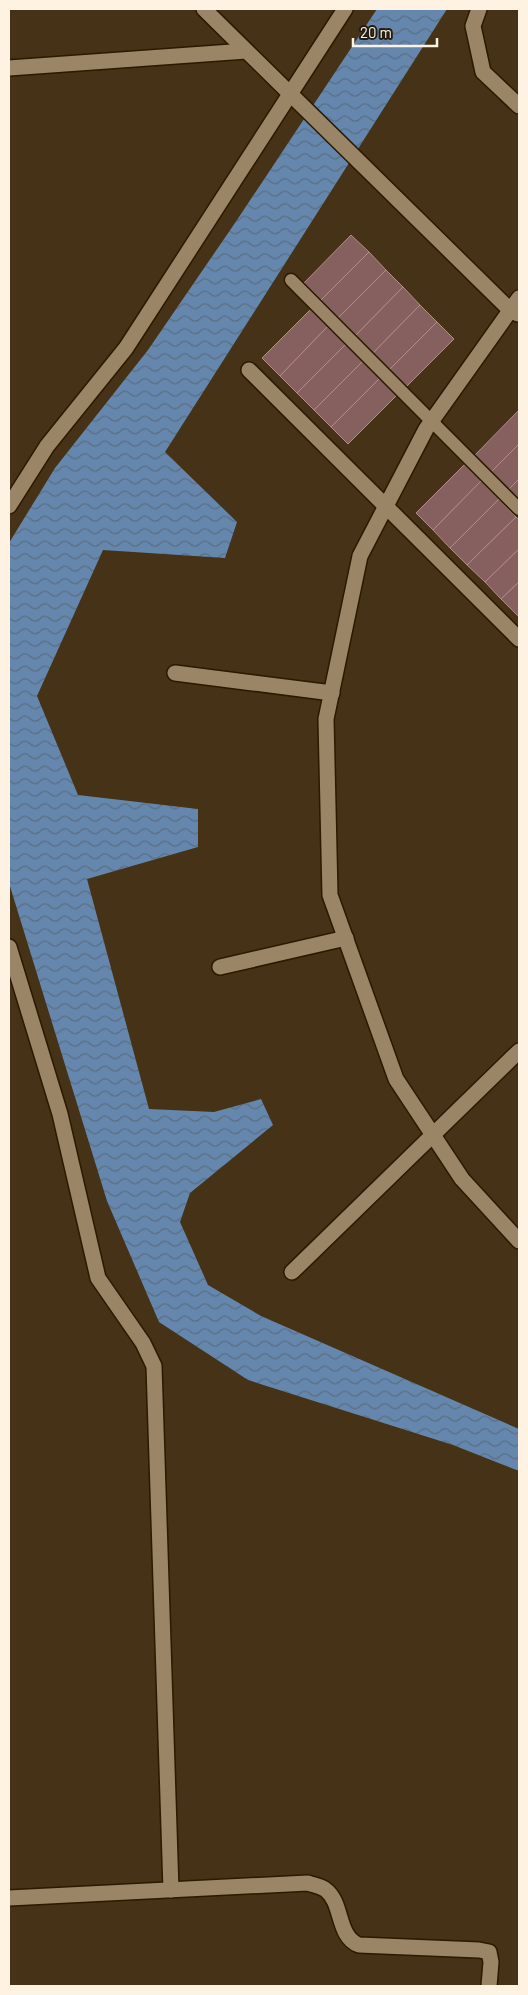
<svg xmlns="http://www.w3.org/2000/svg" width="528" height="1995" font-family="Barlow,sans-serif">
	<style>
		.water { fill: url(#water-waves) }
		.building { fill: #86605f; stroke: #b38b89 }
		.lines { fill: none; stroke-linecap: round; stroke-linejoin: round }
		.lane-casing { stroke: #2b1a00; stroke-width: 15 }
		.street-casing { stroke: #2b1a00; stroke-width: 18 }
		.lane { stroke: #9b8567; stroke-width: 12 }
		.street { stroke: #9b8567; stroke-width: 15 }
	</style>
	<defs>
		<pattern id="water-waves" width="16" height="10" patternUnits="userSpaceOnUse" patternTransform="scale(1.25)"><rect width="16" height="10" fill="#6587ad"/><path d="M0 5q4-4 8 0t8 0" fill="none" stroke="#5b6e83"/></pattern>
	</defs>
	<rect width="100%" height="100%" fill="#453217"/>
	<path class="water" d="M 377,9 L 447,9 L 165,452 L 237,522 L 225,558 L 103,550 L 37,696 L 78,795 L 198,809 L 198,847 L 87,879 L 149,1109 L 214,1112 L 261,1099 L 273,1125 L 190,1193 L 180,1222 L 208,1285 L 261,1316 L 519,1429 L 519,1471 L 453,1445 L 248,1380 L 159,1322 L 107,1201 L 9,883 L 9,543 L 55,468 L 148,350 L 237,220 Z"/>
	<g class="building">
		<path d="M 351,235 L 369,252 L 320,301 L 303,284 Z"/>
		<path d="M 369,252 L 386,270 L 337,319 L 320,301 Z"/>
		<path d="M 386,270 L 403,287 L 355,336 L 337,319 Z"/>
		<path d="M 403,287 L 420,305 L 372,354 L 355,336 Z"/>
		<path d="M 420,305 L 437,322 L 389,370 L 372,354 Z"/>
		<path d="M 311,309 L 328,326 L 280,376 L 262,358 Z"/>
		<path d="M 437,322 L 454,339 L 405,388 L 389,370 Z"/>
		<path d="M 328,326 L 346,344 L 297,393 L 280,376 Z"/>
		<path d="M 346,344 L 363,361 L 314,410 L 297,393 Z"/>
		<path d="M 363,361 L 380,378 L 331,427 L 314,410 Z"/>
		<path d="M 380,378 L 397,395 L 348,444 L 331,427 Z"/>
		<path d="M 519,410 L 519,444 L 490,473 L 474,456 Z"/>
		<path d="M 519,444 L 519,479 L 508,490 L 490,473 Z"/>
		<path d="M 465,464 L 481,481 L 433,530 L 416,513 Z"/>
		<path d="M 519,479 L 519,501 L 508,490 Z"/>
		<path d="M 481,481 L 499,499 L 450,548 L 433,530 Z"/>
		<path d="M 499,499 L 516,517 L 467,565 L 450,548 Z"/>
		<path d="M 516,517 L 519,520 L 519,549 L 485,582 L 467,565 Z"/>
		<path d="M 519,549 L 519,582 L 501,599 L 485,582 Z"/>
		<path d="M 519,582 L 519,617 L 501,599 Z"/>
	</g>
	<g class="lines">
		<g class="lane-casing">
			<path id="lane" d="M 291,280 L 519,509"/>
		</g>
		<g class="street-casing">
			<g id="street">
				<path d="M 204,9 L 510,310 L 518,314"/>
				<path d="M 479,9 L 473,26 L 483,72 L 519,106"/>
				<path d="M 9,68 L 246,51"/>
				<path d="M 519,298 L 426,429 L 360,556 L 326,719 L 330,895 L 396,1079 L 462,1179 L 519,1241"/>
				<path d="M 249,370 L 519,639"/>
				<path d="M 9,506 L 47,446 L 126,348 L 345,9"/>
				<path d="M 175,673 L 332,693"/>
				<path d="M 9,947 L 60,1114 L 98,1278 L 143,1343 L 154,1366 L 171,1890"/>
				<path d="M 220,967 L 346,938"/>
				<path d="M 292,1272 L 519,1051"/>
				<path d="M 9,1898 L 308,1883 C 313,1885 321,1886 326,1890 C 343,1903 337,1937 359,1945 L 479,1950 L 489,1952 L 491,1962 L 489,1986"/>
			</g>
		</g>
		<use href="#lane" class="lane"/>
		<use href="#street" class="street"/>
	</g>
	<rect width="528" height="1995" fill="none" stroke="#fef2e2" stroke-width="20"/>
	<path d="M353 38v8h84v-8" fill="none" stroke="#fef2e2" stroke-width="2.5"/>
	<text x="360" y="38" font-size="15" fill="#fef2e2" stroke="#251c10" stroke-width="4" paint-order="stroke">20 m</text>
</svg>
